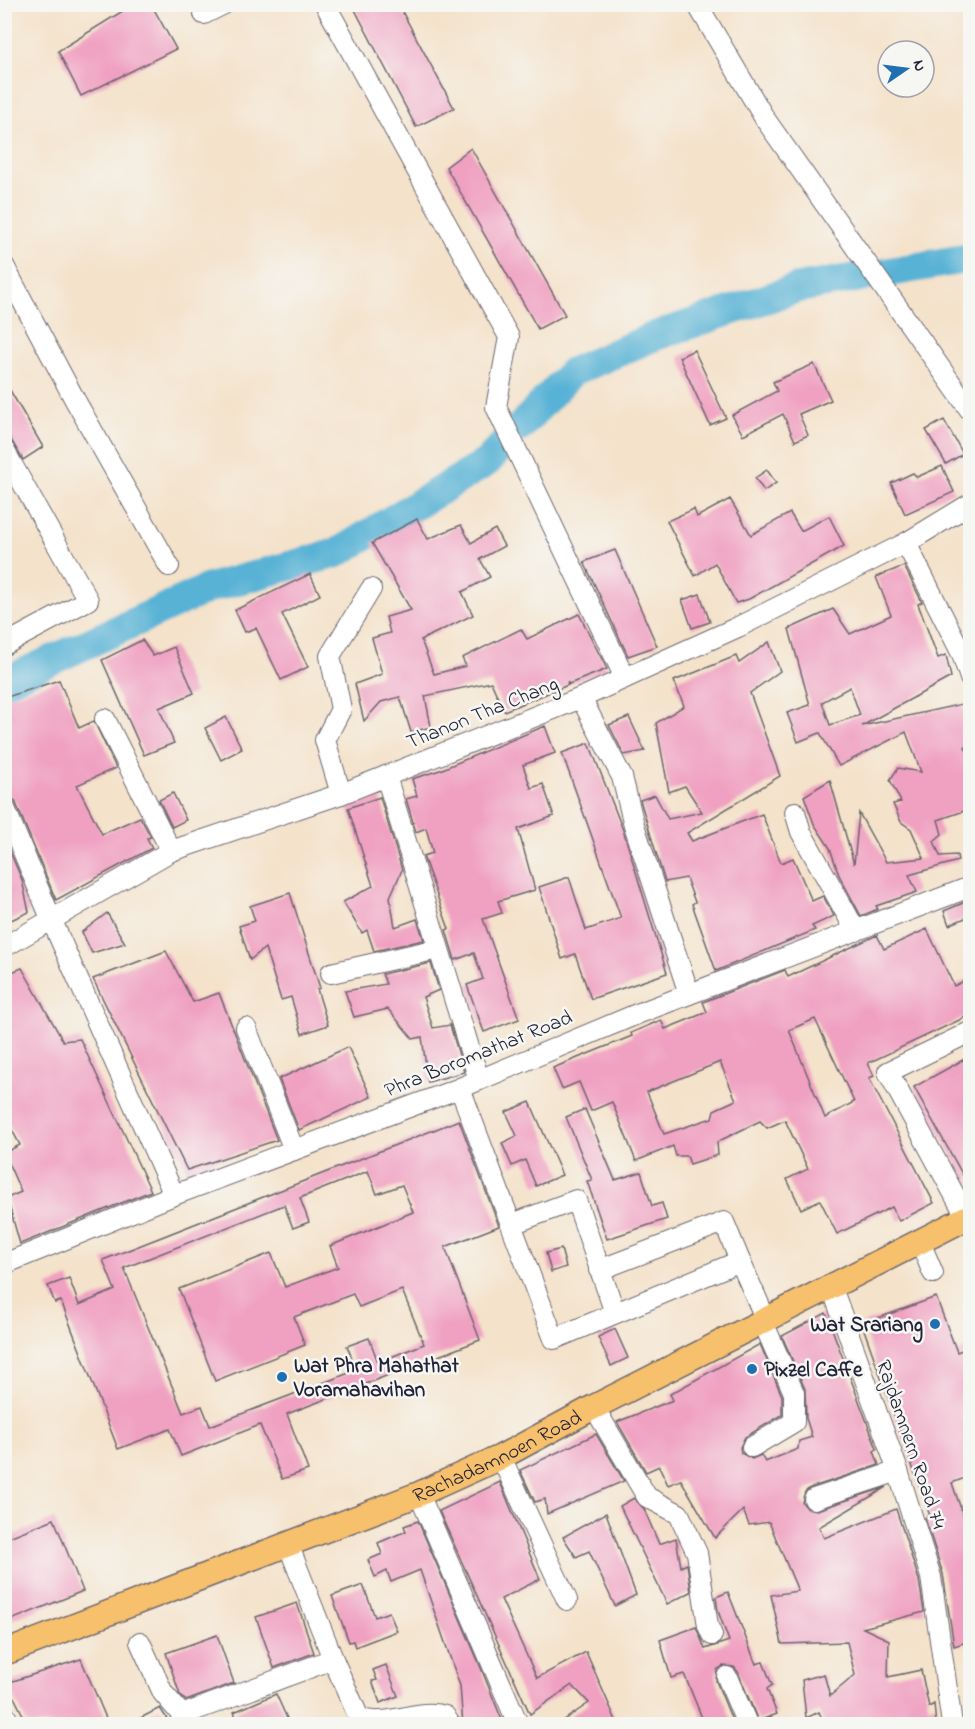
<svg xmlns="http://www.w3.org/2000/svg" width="975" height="1729" font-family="'Indie Flower',sans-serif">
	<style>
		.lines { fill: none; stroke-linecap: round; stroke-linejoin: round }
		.river { stroke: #58b2d5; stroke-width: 30 }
		.building { fill: #f0a0c1; fill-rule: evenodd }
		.minor-casing { stroke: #6c656d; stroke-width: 22 }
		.major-casing { stroke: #6c656d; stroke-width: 27 }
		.minor { stroke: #fff; stroke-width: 20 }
		.major { stroke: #f7c06c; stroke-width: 24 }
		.poi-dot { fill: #1f6fb2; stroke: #f6f6f2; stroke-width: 2 }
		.labels { text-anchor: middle; stroke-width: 5; stroke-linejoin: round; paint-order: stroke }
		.street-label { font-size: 21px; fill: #22223b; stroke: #f6f6f2 }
		.poi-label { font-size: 21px; font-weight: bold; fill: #22223b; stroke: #f6f6f2; text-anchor: start }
	</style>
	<rect width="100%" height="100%" fill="#f6f6f2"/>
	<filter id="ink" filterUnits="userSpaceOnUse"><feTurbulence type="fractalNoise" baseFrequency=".0167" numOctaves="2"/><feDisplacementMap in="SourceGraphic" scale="12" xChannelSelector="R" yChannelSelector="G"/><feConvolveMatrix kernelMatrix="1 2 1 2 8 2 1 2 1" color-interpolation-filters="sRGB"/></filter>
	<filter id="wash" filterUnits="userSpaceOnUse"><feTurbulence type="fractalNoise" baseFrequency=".008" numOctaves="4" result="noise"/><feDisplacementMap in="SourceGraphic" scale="24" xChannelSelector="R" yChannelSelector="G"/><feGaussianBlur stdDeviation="1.35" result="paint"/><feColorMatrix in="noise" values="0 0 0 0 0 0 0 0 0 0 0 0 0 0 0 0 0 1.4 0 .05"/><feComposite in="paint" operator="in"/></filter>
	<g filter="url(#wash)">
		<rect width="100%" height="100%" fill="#f4e2ca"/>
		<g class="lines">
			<g class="river">
				<path d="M 520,427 L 572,372 L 655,336 L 798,288 L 970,258"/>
				<path d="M 4,682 L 209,588 L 337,553 L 487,462 L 501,447"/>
			</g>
		</g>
		<g id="blocks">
			<g class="building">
				<path d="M 134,4 L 151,4 L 176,49 L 81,96 L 58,51 Z"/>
				<path d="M 352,4 L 398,4 L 454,108 L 416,127 Z"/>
				<path d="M 471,148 L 565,315 L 538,329 L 446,167 Z"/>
				<path d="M 694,350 L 726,418 L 710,425 L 679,357 Z"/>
				<path d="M 814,364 L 831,400 L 799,414 L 808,435 L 795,441 L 783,414 L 743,435 L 732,415 L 777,391 L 773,382 Z"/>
				<path d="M 4,380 L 43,447 L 23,460 L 4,428 Z"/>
				<path d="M 944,420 L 963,454 L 946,464 L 926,430 Z"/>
				<path d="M 942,466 L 954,492 L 905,514 L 891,483 L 913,473 L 917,477 Z"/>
				<path d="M 767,470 L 776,483 L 764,491 L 755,478 Z"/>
				<path d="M 730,499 L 751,535 L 790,513 L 801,531 L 829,516 L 844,546 L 749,599 L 736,603 L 715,563 L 695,576 L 667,521 L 694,509 L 697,517 Z"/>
				<path d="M 417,519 L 428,539 L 461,525 L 471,543 L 495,529 L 504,546 L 480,559 L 490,577 L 462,592 L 473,615 L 421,640 L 434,674 L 466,666 L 462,658 L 521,629 L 527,639 L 579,614 L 607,669 L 569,684 L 567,682 L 568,685 L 504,711 L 491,682 L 425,696 L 431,727 L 411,732 L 400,697 L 381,702 L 364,721 L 355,684 L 382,674 L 372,638 L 390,633 L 386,617 L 411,610 L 372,543 Z"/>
				<path d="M 615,550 L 657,646 L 628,656 L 584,562 Z"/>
				<path d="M 904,566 L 922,602 L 918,604 L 938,658 L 946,655 L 951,677 L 862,726 L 962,704 L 970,722 L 970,741 L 965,747 L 970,757 L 970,809 L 938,820 L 942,834 L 934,841 L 940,856 L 957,855 L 958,861 L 909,875 L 917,892 L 876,906 L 878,909 L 861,916 L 839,875 L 830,848 L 814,824 L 804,796 L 830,780 L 854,864 L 859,813 L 886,862 L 924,858 L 911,829 L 901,822 L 893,804 L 901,802 L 890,780 L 898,768 L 921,772 L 906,732 L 839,766 L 820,733 L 798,742 L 787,713 L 810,705 L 789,629 L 833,609 L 850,634 L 891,615 L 876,577 ZM 850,687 L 860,715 L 830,725 L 822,702 Z"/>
				<path d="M 310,574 L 320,595 L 282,614 L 308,667 L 281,680 L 256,628 L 245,632 L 235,610 Z"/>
				<path d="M 700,594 L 710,622 L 692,628 L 682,600 Z"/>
				<path d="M 142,640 L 153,656 L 174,647 L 194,693 L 159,708 L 174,743 L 144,755 L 102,660 Z"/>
				<path d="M 769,642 L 780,671 L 750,693 L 780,776 L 687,833 L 692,841 L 762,814 L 781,863 L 793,858 L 812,901 L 823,896 L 834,916 L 812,926 L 815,930 L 716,971 L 692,904 L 695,902 L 686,878 L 665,882 L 640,800 L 655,795 L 668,819 L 702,812 L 685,786 L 669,792 L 656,723 L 684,706 L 674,681 L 736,656 L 739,663 Z"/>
				<path d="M 59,680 L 79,728 L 94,721 L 116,768 L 77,785 L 102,834 L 140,817 L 151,837 L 147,838 L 152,848 L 56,900 L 15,801 L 4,790 L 4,698 Z"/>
				<path d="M 226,717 L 242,749 L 221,760 L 205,728 Z"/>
				<path d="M 629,717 L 645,751 L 624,755 L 609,725 Z"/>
				<path d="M 545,726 L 555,753 L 523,765 L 531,788 L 543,784 L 554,816 L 518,829 L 535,890 L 498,901 L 502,913 L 483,919 L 519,1019 L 484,1032 L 467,985 L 483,979 L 474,953 L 455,960 L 446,930 L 449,929 L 423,856 L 433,853 L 426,828 L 416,832 L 406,799 L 417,796 L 412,779 L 440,770 Z"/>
				<path d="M 589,743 L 623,830 L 667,973 L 591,999 L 575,954 L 562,959 L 539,887 L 569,877 L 586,930 L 621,918 L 562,753 Z"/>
				<path d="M 173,793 L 186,820 L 172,827 L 159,800 Z"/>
				<path d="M 380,797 L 402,870 L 390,897 L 395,927 L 417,919 L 424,940 L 374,951 L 367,930 L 362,933 L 343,902 L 373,886 L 348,808 Z"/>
				<path d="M 10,852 L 22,880 L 29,912 L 4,923 L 4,853 Z"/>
				<path d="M 290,893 L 320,988 L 317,989 L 328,1025 L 302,1034 L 291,997 L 281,1000 L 265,948 L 250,960 L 239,926 L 255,921 L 250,906 Z"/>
				<path d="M 970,900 L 970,916 L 949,925 L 944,911 Z"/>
				<path d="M 107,913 L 125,943 L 92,953 L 82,932 Z"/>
				<path d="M 927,929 L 954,986 L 970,978 L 970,1015 L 868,1063 L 874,1076 L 869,1078 L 934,1203 L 899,1221 L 892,1207 L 837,1234 L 820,1200 L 801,1209 L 787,1179 L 808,1169 L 785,1120 L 767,1128 L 760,1121 L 717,1142 L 718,1155 L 690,1164 L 687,1156 L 676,1156 L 673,1146 L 636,1161 L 612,1102 L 591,1111 L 579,1082 L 562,1089 L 553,1068 L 632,1036 L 631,1033 L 661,1020 L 665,1029 L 707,1012 L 703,1002 L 785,970 L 788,977 L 877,935 L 884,949 ZM 815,1019 L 854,1102 L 825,1118 L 789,1030 ZM 720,1062 L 736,1100 L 714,1110 L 712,1118 L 664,1134 L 647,1092 Z"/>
				<path d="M 166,951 L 193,1002 L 219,993 L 277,1140 L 187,1170 L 93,979 Z"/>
				<path d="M 431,963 L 439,990 L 423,997 L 433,1028 L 450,1025 L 464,1072 L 428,1082 L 422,1037 L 413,1039 L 388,1009 L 354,1017 L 345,991 L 386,984 L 382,974 Z"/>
				<path d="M 22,968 L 63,1041 L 80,1039 L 151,1191 L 20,1244 L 7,1198 L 21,1192 L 4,1153 L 20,1145 L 4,1115 L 4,975 Z"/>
				<path d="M 348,1047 L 371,1097 L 299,1130 L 279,1079 Z"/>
				<path d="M 970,1056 L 970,1188 L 914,1087 Z"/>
				<path d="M 530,1102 L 562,1175 L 536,1186 L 525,1160 L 512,1166 L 502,1143 L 517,1136 L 506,1112 Z"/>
				<path d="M 585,1109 L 615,1180 L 641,1172 L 652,1206 L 662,1203 L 667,1219 L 607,1239 L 587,1181 L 592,1180 L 566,1117 Z"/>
				<path d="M 459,1120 L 499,1226 L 445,1247 L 480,1340 L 287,1414 L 308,1470 L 282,1479 L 260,1425 L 181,1456 L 170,1429 L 118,1449 L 61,1301 L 55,1303 L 48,1286 L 69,1278 L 79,1305 L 115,1290 L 103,1260 ZM 368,1171 L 377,1194 L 402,1185 L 413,1212 L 330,1246 L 338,1267 L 285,1287 L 271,1253 L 179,1289 L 215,1381 L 305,1345 L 294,1317 L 353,1294 L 359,1307 L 402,1290 L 424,1344 L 378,1362 L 369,1338 L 347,1346 L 357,1370 L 210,1426 L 202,1406 L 183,1413 L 124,1268 L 284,1205 L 293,1228 L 309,1222 L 300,1198 Z"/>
				<path d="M 561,1249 L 566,1267 L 551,1272 L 546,1253 Z"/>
				<path d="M 936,1297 L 957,1352 L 970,1347 L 970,1476 L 952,1483 L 970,1535 L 970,1641 L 954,1646 L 943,1574 L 925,1518 L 930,1516 L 862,1324 Z"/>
				<path d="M 826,1313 L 877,1449 L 874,1451 L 879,1465 L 810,1488 L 805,1492 L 802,1502 L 807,1508 L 817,1510 L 887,1487 L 819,1527 L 824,1538 L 896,1509 L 919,1580 L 924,1612 L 863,1628 L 889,1640 L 888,1677 L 921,1670 L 929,1707 L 934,1704 L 936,1725 L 825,1725 L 819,1712 L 806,1718 L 802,1680 L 824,1674 L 830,1696 L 855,1675 L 847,1642 L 782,1644 L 771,1595 L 798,1591 L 769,1522 L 749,1525 L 743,1510 L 715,1538 L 681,1480 L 668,1485 L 659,1466 L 646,1472 L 617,1422 L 673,1400 L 670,1394 L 760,1344 L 782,1396 L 782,1415 L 745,1437 L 740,1447 L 741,1453 L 752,1459 L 761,1455 L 765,1462 L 798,1449 L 799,1441 L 812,1437 L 806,1418 L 805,1389 L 782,1336 Z"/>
				<path d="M 615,1329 L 628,1358 L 611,1366 L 598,1337 Z"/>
				<path d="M 596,1434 L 624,1481 L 547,1514 L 545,1499 L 535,1502 L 520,1470 Z"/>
				<path d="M 500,1482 L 540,1579 L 501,1599 L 537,1678 L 586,1652 L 618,1725 L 557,1725 L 589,1703 L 572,1685 L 530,1714 L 439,1511 Z"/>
				<path d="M 634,1498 L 644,1509 L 659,1544 L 676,1538 L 681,1567 L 687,1564 L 691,1592 L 667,1604 L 620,1506 Z"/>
				<path d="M 606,1513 L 636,1595 L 615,1606 L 589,1551 L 576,1557 L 563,1537 Z"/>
				<path d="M 54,1519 L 83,1591 L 4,1623 L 4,1539 Z"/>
				<path d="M 418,1521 L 479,1663 L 504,1725 L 463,1725 L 460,1686 L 420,1570 L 391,1582 L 387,1571 L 375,1577 L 368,1560 L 382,1554 L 378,1543 L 406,1531 L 404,1526 Z"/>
				<path d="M 363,1585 L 375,1617 L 389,1612 L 397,1631 L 355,1647 L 353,1641 L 349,1642 L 332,1596 Z"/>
				<path d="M 728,1592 L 756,1664 L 763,1662 L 772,1685 L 767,1689 L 777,1714 L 758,1721 L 738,1672 L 734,1667 L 723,1666 L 717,1670 L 716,1681 L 734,1725 L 705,1725 L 684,1674 L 671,1678 L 660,1640 L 696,1627 L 705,1649 L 729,1641 L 718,1611 L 716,1597 Z"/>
				<path d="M 297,1603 L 314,1653 L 274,1668 L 256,1617 Z"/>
				<path d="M 217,1635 L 234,1683 L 186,1701 L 180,1695 L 166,1653 Z"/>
				<path d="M 81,1659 L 109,1725 L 28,1725 L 7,1683 Z"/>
				<path d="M 386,1665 L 398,1696 L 380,1703 L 372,1681 L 377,1680 L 373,1670 Z"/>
				<path d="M 276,1694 L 290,1725 L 239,1725 L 234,1712 Z"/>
				<path d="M 160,1708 L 171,1725 L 127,1725 Z"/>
			</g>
		</g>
	</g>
	<g filter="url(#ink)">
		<use href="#blocks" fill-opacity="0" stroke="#6c656d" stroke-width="1.5"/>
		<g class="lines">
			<g class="minor-casing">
				<g id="minor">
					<path d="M 325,4 L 509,337 L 496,407 L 625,678"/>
					<path d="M 697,4 L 765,119 L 970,410"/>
					<path d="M 204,14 L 224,4"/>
					<path d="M 4,266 L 75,400 L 169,566"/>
					<path d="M 4,450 L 88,600 L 4,645"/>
					<path d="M 906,543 L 962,654 L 970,678"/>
					<path d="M 581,698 L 622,777 L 634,825 L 689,994"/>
					<path d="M 105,719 L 171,851"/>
					<path d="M 386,776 L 479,1080"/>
					<path d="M 341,794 L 325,740 L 341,709 L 330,656 L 371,589"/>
					<path d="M 4,806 L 52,921 L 174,1195"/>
					<path d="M 795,812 L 801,832 L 856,931"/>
					<path d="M 4,947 L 171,851 L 341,794 L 581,698 L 738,627 L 906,543 L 970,504"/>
					<path d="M 331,973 L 438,949"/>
					<path d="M 246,1028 L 294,1150"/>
					<path d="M 460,1088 L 554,1339 L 740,1261 L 766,1320"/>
					<path d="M 967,1218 L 888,1072 L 970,1032"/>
					<path d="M 512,1224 L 576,1200 L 615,1313"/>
					<path d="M 920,1242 L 933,1273"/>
					<path d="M 4,1264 L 174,1195 L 460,1088 L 637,1014 L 970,887"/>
					<path d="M 599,1270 L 724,1222 L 740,1261"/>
					<path d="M 832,1288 L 898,1471 L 931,1577 L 952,1724"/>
					<path d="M 594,1407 L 647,1497 L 679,1514 L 697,1553 L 708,1626 L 712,1635"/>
					<path d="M 752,1447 L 794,1422 L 794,1393 L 763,1322"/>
					<path d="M 501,1457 L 567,1600"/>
					<path d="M 419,1494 L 518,1724"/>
					<path d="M 814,1499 L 898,1471"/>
					<path d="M 140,1642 L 163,1693 L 182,1715 L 333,1659 L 288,1544"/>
					<path d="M 333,1659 L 359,1718 C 386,1729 418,1707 445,1716 L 450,1724"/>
					<path d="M 727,1677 L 747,1724"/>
					<path d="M 4,1714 L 10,1724"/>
				</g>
			</g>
			<g class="major-casing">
				<g id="major">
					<path id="s1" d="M 4,1653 L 419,1494 L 501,1457 L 594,1407 L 970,1216"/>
				</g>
			</g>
			<use href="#minor" class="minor"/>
			<use href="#major" class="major"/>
		</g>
	</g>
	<g class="poi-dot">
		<circle cx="935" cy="1324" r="6"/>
		<circle cx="752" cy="1369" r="6"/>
		<circle cx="282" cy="1377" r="6"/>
	</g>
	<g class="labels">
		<g class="street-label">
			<text transform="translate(482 712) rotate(-22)" y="7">Thanon Tha Chang</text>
			<text transform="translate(478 1053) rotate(-22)" y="7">Phra Boromathat Road</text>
			<text transform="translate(912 1444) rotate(71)" y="7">Rajdamnern Road 74</text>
			<text dy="7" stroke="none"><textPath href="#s1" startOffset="531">Rachadamnoen Road</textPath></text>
		</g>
		<g class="poi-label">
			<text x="923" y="1331" text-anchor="end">Wat Srariang</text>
			<text x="294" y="1372">Wat Phra Mahathat<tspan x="294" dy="24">Voramahavihan</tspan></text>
			<text x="764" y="1376">Pixzel Caffe</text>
		</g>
	</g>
	<rect width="975" height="1729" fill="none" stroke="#f6f6f2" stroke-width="24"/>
	<g transform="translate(906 69) rotate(76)"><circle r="28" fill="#f6f6f2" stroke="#a1a1a9" stroke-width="1.5"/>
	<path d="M0-4.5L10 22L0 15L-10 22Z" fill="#1f6fb2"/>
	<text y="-9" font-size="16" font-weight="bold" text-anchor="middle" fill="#22223b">N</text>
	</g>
</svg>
